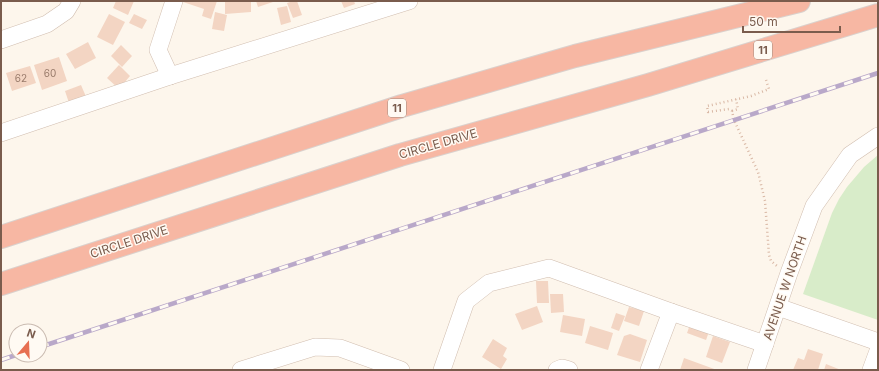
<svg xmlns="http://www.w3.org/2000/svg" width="879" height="371" font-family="Inter,sans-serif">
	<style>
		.green { fill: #d8ecc9 }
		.building { fill: #f3d5c3 }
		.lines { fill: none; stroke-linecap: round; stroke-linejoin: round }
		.minor-casing { stroke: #d1beb0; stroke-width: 18 }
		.highway-casing { stroke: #dad1cd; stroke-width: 24 }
		.path { stroke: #d9b8a5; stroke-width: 2.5; stroke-dasharray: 1 3; stroke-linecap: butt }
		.minor { stroke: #fff; stroke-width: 17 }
		.highway { stroke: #f7b7a3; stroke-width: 22 }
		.rail-casing { stroke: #b9a8c9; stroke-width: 4.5 }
		.rail { stroke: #fffaf3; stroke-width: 3; stroke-dasharray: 9; stroke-linecap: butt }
		.labels { text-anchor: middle; stroke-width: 3; stroke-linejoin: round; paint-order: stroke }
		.number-label { font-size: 10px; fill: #987a6a }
		.shield { fill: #fffaf3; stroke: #a28b7f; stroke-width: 1 }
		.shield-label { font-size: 11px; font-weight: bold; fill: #7a5c4d }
		.street-label { font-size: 12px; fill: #7a5c4d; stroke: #fffaf3 }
	</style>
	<rect width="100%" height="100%" fill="#fdf6ec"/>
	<path class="green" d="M 878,155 L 878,320 L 803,294 L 832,213 L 839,199 L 847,187 L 864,167 Z"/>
	<g class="building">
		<path d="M 116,1 L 134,1 L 128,15 L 113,8 Z"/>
		<path d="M 180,1 L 217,1 L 211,19 L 202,16 L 204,9 Z"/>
		<path d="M 225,1 L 251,1 L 251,12 L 225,14 Z"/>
		<path d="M 256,1 L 276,1 L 258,7 Z"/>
		<path d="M 293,1 L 297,1 L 302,15 L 293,18 L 287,3 Z"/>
		<path d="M 341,1 L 354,1 L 355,4 L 344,8 Z"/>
		<path d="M 287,6 L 291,22 L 281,25 L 277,8 Z"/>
		<path d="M 215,12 L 227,15 L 224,31 L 212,29 Z"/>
		<path d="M 109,14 L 125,22 L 113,45 L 97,37 Z"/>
		<path d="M 134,14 L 147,20 L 142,29 L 129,23 Z"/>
		<path d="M 88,42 L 96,58 L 75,69 L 66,54 Z"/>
		<path d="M 121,45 L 132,56 L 122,67 L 111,56 Z"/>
		<path d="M 59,57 L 67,81 L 42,90 L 34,65 Z"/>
		<path d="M 119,65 L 130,76 L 119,89 L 107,78 Z"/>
		<path d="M 30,66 L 36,83 L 12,91 L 6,73 Z"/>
		<path d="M 81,85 L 87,99 L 70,106 L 65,91 Z"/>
		<path d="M 536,281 L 548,281 L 549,303 L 537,303 Z"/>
		<path d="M 550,294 L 563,294 L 564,312 L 551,313 Z"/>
		<path d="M 537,306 L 543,322 L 522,330 L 515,314 Z"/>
		<path d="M 629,307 L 644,311 L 639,326 L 624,321 Z"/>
		<path d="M 616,313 L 625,316 L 619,331 L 611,328 Z"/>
		<path d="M 563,315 L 585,319 L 582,336 L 560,332 Z"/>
		<path d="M 691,322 L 710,329 L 706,340 L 687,333 Z"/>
		<path d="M 590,326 L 613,333 L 608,350 L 585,343 Z"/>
		<path d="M 630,334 L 647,340 L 640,362 L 617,355 L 624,336 Z"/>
		<path d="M 713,336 L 730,342 L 722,363 L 706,357 Z"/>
		<path d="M 493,339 L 507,348 L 503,356 L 507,359 L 501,369 L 482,357 Z"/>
		<path d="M 808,349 L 823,354 L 818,370 L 793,370 L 798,358 L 804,360 Z"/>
		<path d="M 684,358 L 717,370 L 680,370 Z"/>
		<path d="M 826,364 L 841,370 L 824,370 Z"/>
	</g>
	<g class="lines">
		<g class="minor-casing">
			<g id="minor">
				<path d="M 1,40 L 47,24 L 66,11 L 72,1"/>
				<path d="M 170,76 L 158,50 L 174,1"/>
				<path d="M 1,133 L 170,76 L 409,1"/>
				<path d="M 778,307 L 878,342"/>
				<path d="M 241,370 L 315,347 L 340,348 L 401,370"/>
				<path d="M 442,370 L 466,301 L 489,283 L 549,268 L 671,312 L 765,344"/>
				<path d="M 557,370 L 562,368 L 569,370"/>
				<path d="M 649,370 L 671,312"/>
				<path d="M 756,370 L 789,273 L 814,206 L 850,155 L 878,136"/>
				<path d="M 871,370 L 878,351"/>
			</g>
		</g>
		<g class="highway-casing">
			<g id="highway">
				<path d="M 1,237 L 402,106 L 575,56 L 799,1"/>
				<path d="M 1,284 L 400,155 L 648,85 L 878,15"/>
			</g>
		</g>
		<g class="path">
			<path d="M 766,80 L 769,89 L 751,96 L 707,106 L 708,112 L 729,109 L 732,111 L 734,120 L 758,172 L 765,201 L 769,255 L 771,261 L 777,266"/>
			<path d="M 732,111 L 738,109 L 736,99"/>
		</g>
		<use href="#minor" class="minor"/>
		<use href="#highway" class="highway"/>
		<g class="rail-casing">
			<g id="rail">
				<path d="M 40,347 L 878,73"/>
				<path d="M 1,360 L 16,355"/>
			</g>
		</g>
		<use href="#rail" class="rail"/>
	</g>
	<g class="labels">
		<g class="number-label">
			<text x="50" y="77">60</text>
			<text x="21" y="82">62</text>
		</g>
		<g class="shield">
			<rect x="754" y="41" width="18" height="18" rx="3"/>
			<rect x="388" y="99" width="18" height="18" rx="3"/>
		</g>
		<g class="shield-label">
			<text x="763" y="54">11</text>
			<text x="397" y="112">11</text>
		</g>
		<g class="street-label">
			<text transform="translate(438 144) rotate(-16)" y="4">CIRCLE DRIVE</text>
			<text transform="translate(129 242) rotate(-18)" y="4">CIRCLE DRIVE</text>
			<text transform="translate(785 288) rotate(-71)" y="4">AVENUE W NORTH</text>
		</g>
	</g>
	<rect width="879" height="371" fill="none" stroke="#7a5c4d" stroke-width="4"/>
	<g transform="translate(28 343) rotate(19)"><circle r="19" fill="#fffaf3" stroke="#cabbb1"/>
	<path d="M0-3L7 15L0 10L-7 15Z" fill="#e76f51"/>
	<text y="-6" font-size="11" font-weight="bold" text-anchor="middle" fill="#7a5c4d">N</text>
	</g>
	<path d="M743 26v6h97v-6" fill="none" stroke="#7a5c4d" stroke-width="2"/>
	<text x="749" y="26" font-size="12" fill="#7a5c4d" stroke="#fffaf3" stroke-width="3" paint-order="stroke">50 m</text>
</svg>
